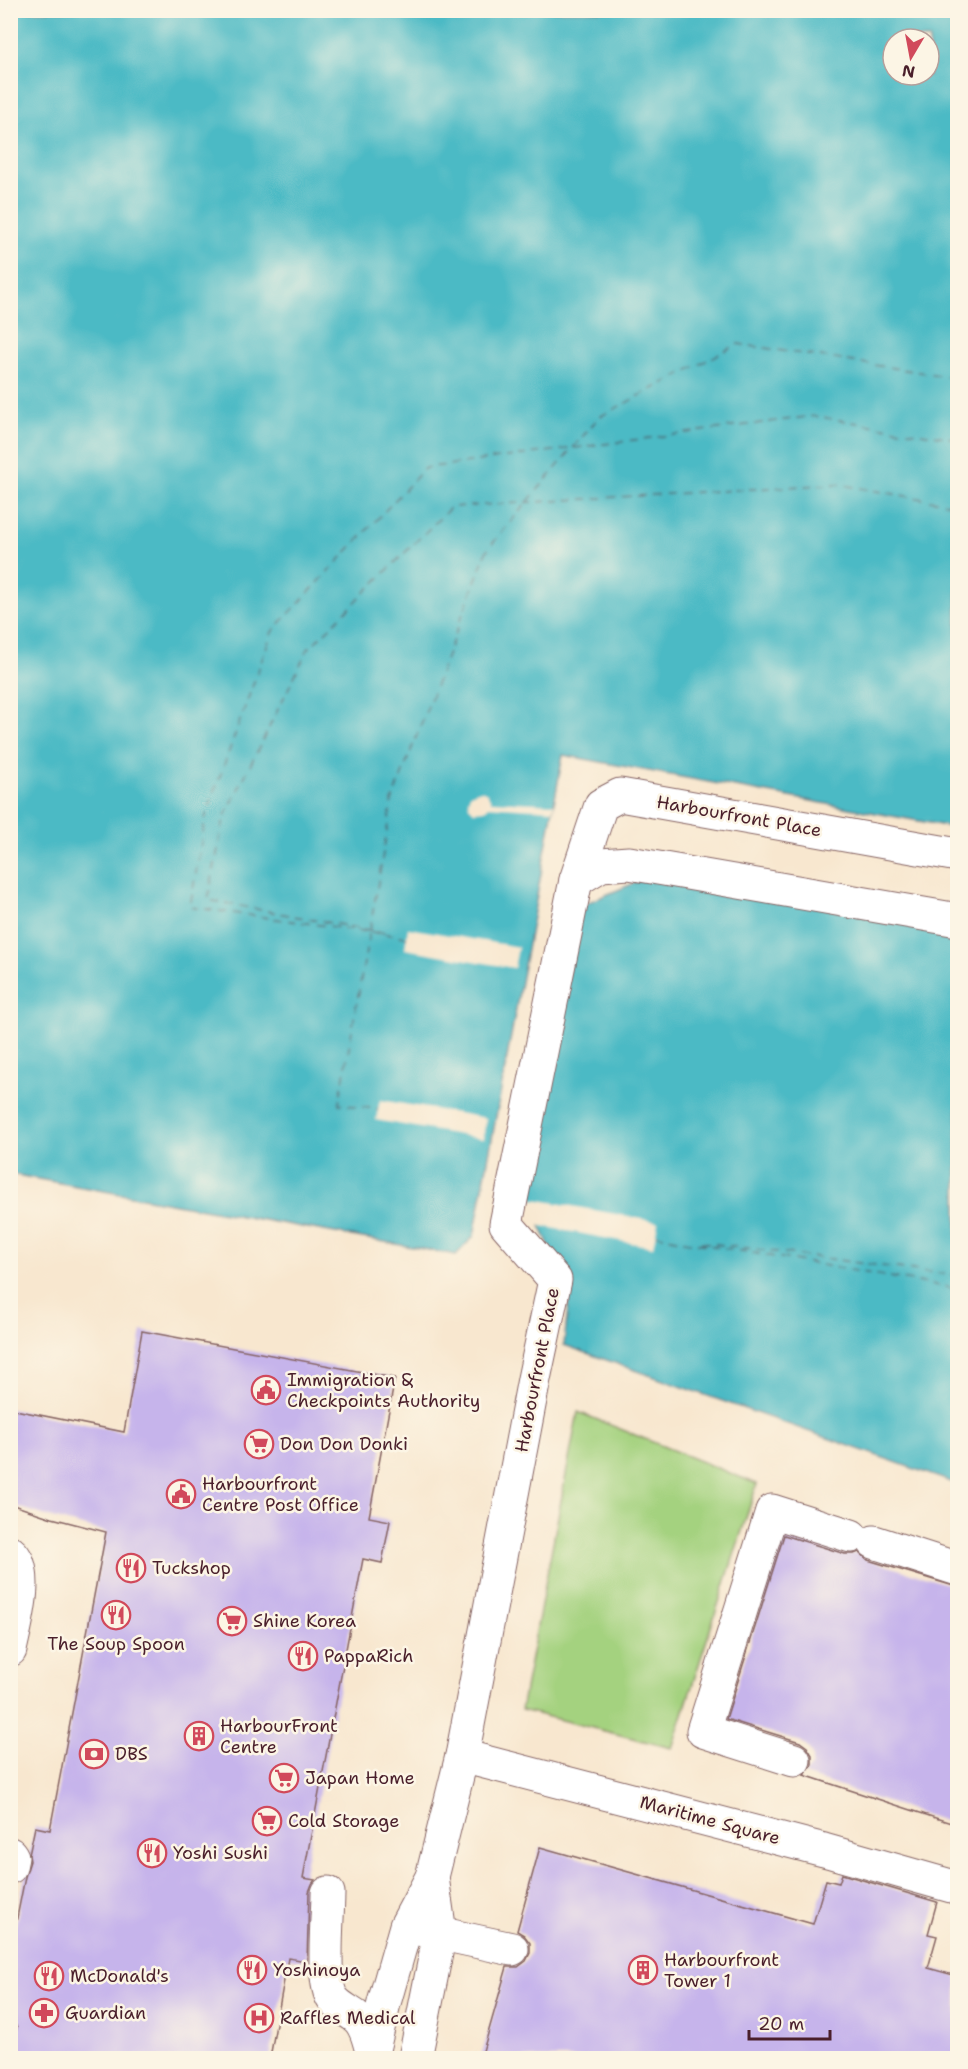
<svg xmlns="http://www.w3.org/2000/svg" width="968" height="2069" font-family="'Shantell Sans',sans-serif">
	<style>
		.green { fill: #a4d27f; stroke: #777855; stroke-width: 1.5 }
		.water { fill: #4cbac5; stroke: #4b6c78; stroke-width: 1.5; fill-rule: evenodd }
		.pier { fill: #f8e7cf }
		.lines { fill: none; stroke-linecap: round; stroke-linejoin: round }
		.ferry { stroke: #4b5561; stroke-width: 1.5; stroke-dasharray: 8 6; stroke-linecap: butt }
		.building { fill: #c6b4eb }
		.minor-casing { stroke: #876564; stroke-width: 35 }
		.minor { stroke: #fff; stroke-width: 33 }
		.labels { text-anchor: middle; stroke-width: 5; stroke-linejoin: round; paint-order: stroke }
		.street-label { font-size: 18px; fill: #4a1f2b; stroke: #fcf5e5 }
		.poi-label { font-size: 18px; fill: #4a1f2b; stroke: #fcf5e5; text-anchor: start }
	</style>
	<rect width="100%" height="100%" fill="#fcf5e5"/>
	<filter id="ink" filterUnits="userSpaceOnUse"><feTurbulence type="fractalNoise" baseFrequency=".0167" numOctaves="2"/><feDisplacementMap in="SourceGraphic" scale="12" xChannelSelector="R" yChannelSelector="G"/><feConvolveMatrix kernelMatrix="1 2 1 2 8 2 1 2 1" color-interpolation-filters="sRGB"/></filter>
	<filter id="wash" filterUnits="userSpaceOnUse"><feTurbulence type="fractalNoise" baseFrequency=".008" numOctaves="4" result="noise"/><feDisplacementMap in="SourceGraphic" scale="24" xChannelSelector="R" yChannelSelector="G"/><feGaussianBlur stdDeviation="1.35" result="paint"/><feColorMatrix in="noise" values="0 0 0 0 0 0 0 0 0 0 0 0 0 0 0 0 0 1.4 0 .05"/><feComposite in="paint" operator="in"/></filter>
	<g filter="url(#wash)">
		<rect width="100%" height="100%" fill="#f8e7cf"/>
		<path class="green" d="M 578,1412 L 757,1484 L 672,1748 L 521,1710 Z"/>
		<g class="water">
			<path d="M 10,11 L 957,11 L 957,828 L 563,755 L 474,1236 L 456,1255 L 11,1174 ZM 893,39 L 929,39 L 929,75 L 893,75 Z"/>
			<path d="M 656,874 L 957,929 L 957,1484 L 564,1345 L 570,1289 L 530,1205 L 579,906 Z"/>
		</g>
		<g class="pier">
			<path d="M 481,790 L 487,793 L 491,801 L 554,804 L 553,810 L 489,806 L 485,810 L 474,811 L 469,806 L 468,800 L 470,794 Z"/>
			<path d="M 408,928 L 518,947 L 514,968 L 405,949 Z"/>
			<path d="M 380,1100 L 486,1118 L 483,1139 L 376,1120 Z"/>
			<path d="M 528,1198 L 658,1222 L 653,1247 L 536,1225 L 527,1206 Z"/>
		</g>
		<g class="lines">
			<g class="ferry">
				<path d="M 370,929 L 392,801 L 487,550 L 599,417 L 738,344 L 958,378"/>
				<path d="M 385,933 L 208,900 L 224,818 L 308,649 L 451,507 L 837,484 L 958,505"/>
				<path d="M 369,934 L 339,1104 L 378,1109"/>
				<path d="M 407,937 L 190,907 L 206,815 L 272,632 L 425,468 L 814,416 L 958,439"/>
				<path d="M 656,1234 L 679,1240 L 958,1289"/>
				<path d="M 701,1242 L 958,1276"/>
			</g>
		</g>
		<g id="blocks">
			<g class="building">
				<path d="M 142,1331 L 395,1378 L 369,1517 L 390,1521 L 382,1563 L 363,1559 L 303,1878 L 315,1880 L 312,1884 L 309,1892 L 307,1961 L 288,1958 L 270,2058 L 11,2058 L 17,2027 L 10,2019 L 10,1926 L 15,1928 L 25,1877 L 30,1861 L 29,1855 L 35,1827 L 50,1830 L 106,1532 L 52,1518 L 10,1504 L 10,1409 L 124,1432 Z"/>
				<path d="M 784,1535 L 845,1554 L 854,1554 L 859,1552 L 868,1560 L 957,1587 L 957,1825 L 804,1775 L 812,1765 L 812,1755 L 807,1747 L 800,1742 L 726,1719 Z"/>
				<path d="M 540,1847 L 813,1924 L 826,1880 L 839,1883 L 842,1874 L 937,1902 L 928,1934 L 937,1936 L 928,1968 L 957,1976 L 957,2058 L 481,2058 L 507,1967 L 518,1967 L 526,1961 L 530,1953 L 530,1943 L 524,1935 L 517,1931 Z"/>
			</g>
		</g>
	</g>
	<g filter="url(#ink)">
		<use href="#blocks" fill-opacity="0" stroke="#876564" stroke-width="1.5"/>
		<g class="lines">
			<g class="minor-casing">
				<g id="minor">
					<path d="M 576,880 L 601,865 L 629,863 L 958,920"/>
					<path d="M 874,1542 L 958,1569"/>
					<path d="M 10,1552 C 32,1569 15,1625 10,1650"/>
					<path d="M 462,1756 L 824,1850 L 958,1888"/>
					<path d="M 794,1760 L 703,1731 L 772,1511 L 851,1536"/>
					<path d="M 10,1854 L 12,1857 L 10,1867"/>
					<path d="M 328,1893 C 328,1915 321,1983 333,1999 C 338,2006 348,2011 355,2016 C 366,2024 369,2040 372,2052"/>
					<path d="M 419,1929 L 512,1949"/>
					<path d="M 371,2058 L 384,2003 L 406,1926 L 432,1877 L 462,1756 L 534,1379 L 555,1280 L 506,1224 L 576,880 L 601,805 L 620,795 L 958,855"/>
					<path d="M 415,2058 L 440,1933 L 432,1877"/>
				</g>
			</g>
			<use href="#minor" class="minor"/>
		</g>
	</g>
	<defs>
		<g id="civic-ring" transform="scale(1.5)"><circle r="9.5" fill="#fcf5e5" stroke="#d1495b" stroke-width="1.5"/><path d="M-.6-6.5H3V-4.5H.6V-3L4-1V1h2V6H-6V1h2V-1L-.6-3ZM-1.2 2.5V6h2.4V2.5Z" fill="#d1495b"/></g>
		<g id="supermarket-ring" transform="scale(1.5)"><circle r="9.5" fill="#fcf5e5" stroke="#d1495b" stroke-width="1.5"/><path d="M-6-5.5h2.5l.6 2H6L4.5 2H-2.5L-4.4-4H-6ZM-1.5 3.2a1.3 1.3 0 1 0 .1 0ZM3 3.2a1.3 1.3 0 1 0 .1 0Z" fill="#d1495b"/></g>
		<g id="restaurant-ring" transform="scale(1.5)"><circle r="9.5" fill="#fcf5e5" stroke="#d1495b" stroke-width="1.5"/><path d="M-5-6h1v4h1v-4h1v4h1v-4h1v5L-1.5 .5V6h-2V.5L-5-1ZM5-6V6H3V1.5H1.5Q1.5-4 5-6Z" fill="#d1495b"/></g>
		<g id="building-ring" transform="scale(1.5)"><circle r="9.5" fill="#fcf5e5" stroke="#d1495b" stroke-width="1.5"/><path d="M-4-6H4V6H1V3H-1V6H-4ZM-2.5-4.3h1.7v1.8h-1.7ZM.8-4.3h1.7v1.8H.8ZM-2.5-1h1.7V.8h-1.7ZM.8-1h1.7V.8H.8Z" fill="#d1495b"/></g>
		<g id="bank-ring" transform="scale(1.5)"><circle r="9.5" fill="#fcf5e5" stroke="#d1495b" stroke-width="1.5"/><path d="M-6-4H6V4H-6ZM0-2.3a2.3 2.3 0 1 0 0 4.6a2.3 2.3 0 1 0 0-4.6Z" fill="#d1495b"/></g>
		<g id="pharmacy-ring" transform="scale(1.5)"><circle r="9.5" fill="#fcf5e5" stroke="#d1495b" stroke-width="1.5"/><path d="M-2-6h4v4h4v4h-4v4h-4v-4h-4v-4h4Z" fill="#d1495b"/></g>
		<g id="hospital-ring" transform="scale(1.5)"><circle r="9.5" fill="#fcf5e5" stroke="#d1495b" stroke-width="1.5"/><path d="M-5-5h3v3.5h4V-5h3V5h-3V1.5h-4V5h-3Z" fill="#d1495b"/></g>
	</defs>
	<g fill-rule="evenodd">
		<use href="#civic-ring" x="266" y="1390"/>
		<use href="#supermarket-ring" x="259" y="1444"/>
		<use href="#civic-ring" x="181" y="1494"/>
		<use href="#restaurant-ring" x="131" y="1568"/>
		<use href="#restaurant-ring" x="116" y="1615"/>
		<use href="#supermarket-ring" x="232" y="1621"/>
		<use href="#restaurant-ring" x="303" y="1656"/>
		<use href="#building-ring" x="199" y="1736"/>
		<use href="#bank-ring" x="94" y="1754"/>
		<use href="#supermarket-ring" x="284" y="1778"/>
		<use href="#supermarket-ring" x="267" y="1821"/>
		<use href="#restaurant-ring" x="152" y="1853"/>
		<use href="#restaurant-ring" x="252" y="1970"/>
		<use href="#building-ring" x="643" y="1970"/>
		<use href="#restaurant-ring" x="49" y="1976"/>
		<use href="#pharmacy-ring" x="44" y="2013"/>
		<use href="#hospital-ring" x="259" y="2018"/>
	</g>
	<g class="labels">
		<g class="street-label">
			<text transform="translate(739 816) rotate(10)" y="6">Harbourfront Place</text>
			<text transform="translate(537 1370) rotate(-79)" y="6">Harbourfront Place</text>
			<text transform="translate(710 1820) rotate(15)" y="6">Maritime Square</text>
		</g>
		<g class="poi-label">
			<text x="287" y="1386">Immigration &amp;<tspan x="287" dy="21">Checkpoints Authority</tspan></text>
			<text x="280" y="1450">Don Don Donki</text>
			<text x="202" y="1490">Harbourfront<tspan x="202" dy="21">Centre Post Office</tspan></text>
			<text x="152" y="1574">Tuckshop</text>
			<text x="253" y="1627">Shine Korea</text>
			<text x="116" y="1650" text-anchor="middle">The Soup Spoon</text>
			<text x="324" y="1662">PappaRich</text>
			<text x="220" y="1732">HarbourFront<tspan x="220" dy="21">Centre</tspan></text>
			<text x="115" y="1760">DBS</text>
			<text x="305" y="1784">Japan Home</text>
			<text x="288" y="1827">Cold Storage</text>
			<text x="173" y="1859">Yoshi Sushi</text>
			<text x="664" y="1966">Harbourfront<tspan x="664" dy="21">Tower 1</tspan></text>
			<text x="273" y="1976">Yoshinoya</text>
			<text x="70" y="1982">McDonald's</text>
			<text x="65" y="2019">Guardian</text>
			<text x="280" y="2024">Raffles Medical</text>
		</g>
	</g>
	<rect width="968" height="2069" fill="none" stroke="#fcf5e5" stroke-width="36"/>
	<g transform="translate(911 57) rotate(190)"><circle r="28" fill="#fcf5e5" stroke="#b59f9b" stroke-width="1.5"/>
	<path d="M0-4.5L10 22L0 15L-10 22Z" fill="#d1495b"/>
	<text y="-9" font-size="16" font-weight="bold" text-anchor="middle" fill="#4a1f2b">N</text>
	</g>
	<path d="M749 2030v9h81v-9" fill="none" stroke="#4a1f2b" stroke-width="3"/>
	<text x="758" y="2030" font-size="18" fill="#4a1f2b" stroke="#fcf5e5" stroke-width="4.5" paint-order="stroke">20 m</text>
</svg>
